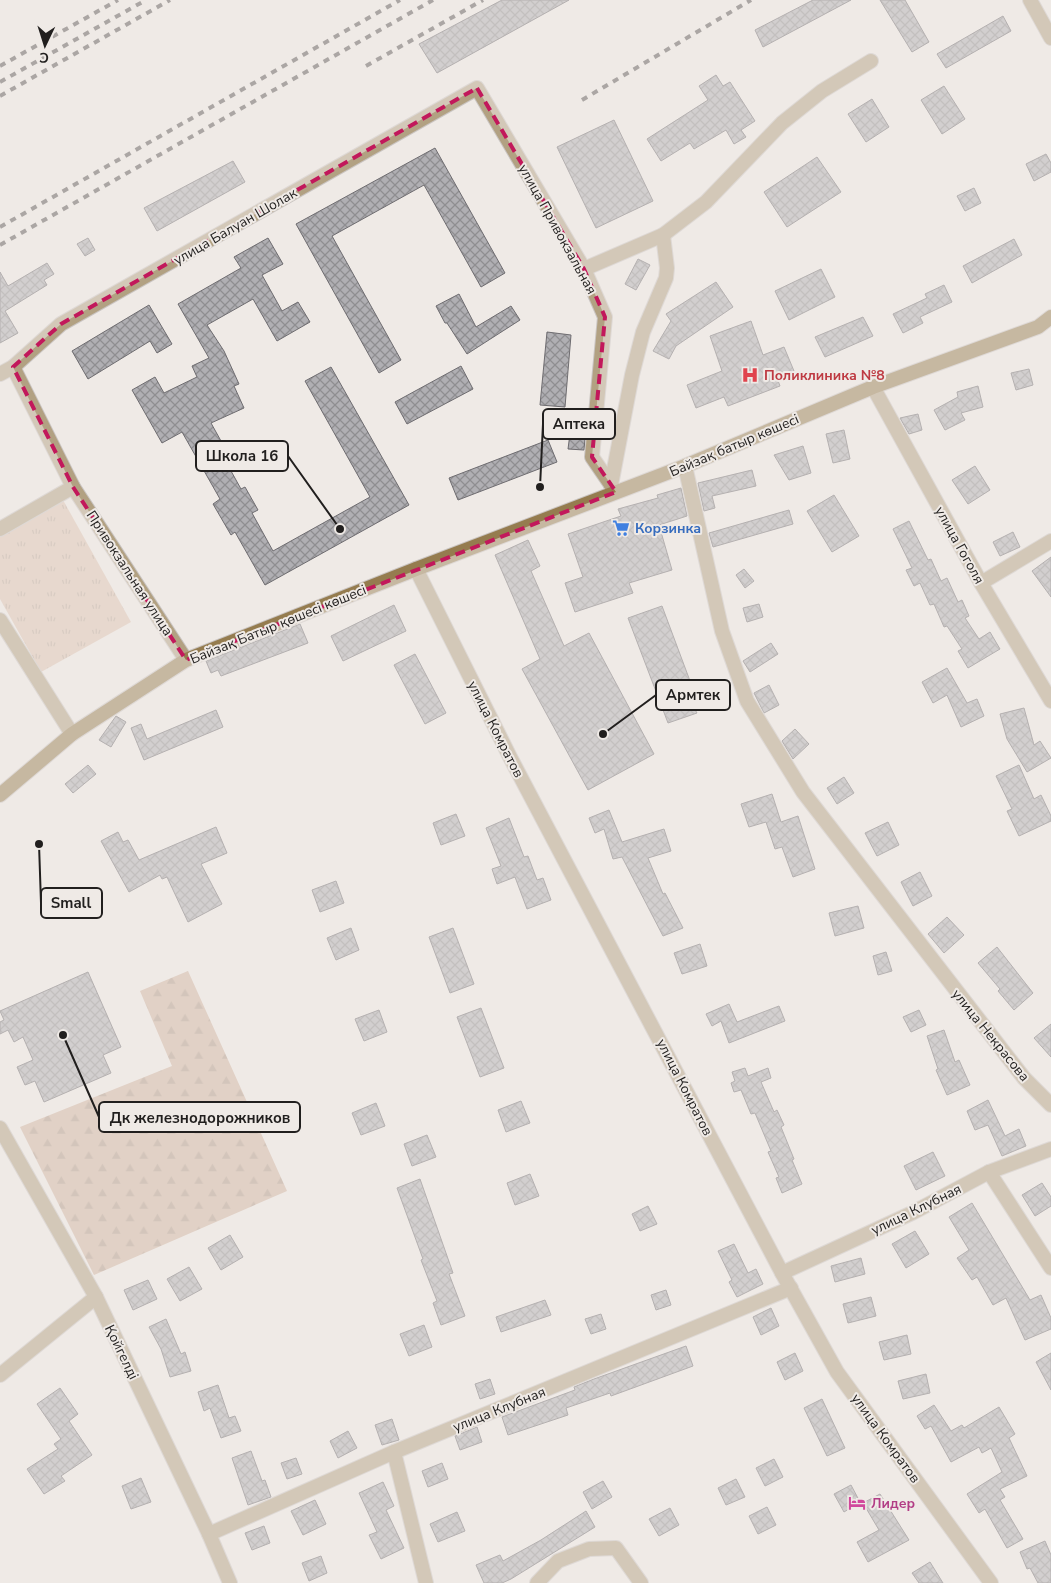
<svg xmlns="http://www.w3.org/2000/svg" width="1051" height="1583" font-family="'Nunito Sans',sans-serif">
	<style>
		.grass { fill: url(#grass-tufts) }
		.forest { fill: url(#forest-firs) }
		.building { fill: url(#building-cross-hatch); stroke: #6e6c70 }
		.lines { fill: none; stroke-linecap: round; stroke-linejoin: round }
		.minor-casing { stroke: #cac5c2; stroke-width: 16 }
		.tertiary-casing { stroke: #cac5c2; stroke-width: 16 }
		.secondary-casing { stroke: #cac5c2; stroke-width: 16 }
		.minor { stroke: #b2a182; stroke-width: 14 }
		.tertiary { stroke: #b2a182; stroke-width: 14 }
		.secondary { stroke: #957c4f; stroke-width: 14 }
		.rail { stroke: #595654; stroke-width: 4; stroke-dasharray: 6 6; stroke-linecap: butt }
		.marked { fill: none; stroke: #c2185b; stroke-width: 4; stroke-dasharray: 10 6; stroke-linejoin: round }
		.labels { text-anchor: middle; stroke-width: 4; stroke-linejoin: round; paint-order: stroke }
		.street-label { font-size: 14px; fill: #211f1e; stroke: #efeae6 }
		.health-label { font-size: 14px; font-weight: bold; fill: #be3a42; stroke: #efeae6; text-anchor: start }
		.shop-label { font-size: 14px; font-weight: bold; fill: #366cbe; stroke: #efeae6; text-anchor: start }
		.hotel-label { font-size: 14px; font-weight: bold; fill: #b23c85; stroke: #efeae6; text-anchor: start }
		.leader { fill: none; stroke: #211f1e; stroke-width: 2 }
		.callout-dot { fill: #211f1e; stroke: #efeae6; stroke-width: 2 }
		.callout { fill: #efeae6; stroke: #211f1e; stroke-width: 2 }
		.callout-label { font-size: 15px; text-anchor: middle; font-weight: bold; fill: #211f1e }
	</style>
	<defs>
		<pattern id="grass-tufts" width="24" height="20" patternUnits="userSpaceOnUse" patternTransform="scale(1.25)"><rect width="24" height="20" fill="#ddc4b2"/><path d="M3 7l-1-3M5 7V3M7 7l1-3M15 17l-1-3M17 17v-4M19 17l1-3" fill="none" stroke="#bda899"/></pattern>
		<pattern id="forest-firs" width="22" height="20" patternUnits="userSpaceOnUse" patternTransform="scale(1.25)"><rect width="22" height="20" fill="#d0b39f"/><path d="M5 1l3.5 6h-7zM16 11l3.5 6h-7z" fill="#b29a88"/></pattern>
		<pattern id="building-cross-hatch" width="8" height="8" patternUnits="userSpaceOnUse" patternTransform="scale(1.25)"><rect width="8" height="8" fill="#b0afb3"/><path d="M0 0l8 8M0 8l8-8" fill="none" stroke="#8f8e91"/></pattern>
	</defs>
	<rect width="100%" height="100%" fill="#efeae6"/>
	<path class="grass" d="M 63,500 L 131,622 L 41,672 L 0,599 L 0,536 Z"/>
	<path class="forest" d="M 188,971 L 287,1191 L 94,1275 L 20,1127 L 172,1066 L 140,991 Z"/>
	<g class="building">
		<path d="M 502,0 L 569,0 L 437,73 L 419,44 Z"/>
		<path d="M 813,0 L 851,0 L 763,47 L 755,30 Z"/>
		<path d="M 880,0 L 905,0 L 929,42 L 912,52 Z"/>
		<path d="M 1003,16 L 1011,31 L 946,68 L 937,54 Z"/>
		<path d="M 716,75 L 723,86 L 730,82 L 755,121 L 741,130 L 746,137 L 734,144 L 726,130 L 694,149 L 690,143 L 661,161 L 647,139 L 708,100 L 699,86 Z"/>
		<path d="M 944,86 L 965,119 L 942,134 L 921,100 Z"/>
		<path d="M 872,99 L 889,127 L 866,142 L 848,114 Z"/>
		<path d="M 614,120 L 653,201 L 596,228 L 557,147 Z"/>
		<path d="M 435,148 L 505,273 L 481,287 L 424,185 L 332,236 L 401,360 L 379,373 L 296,224 Z"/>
		<path d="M 1046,154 L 1051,163 L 1051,172 L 1034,181 L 1026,164 Z"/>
		<path d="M 817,157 L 841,192 L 787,227 L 764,192 Z"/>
		<path d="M 233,161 L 245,182 L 157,231 L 144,208 Z"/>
		<path d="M 974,188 L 981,203 L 965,211 L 957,196 Z"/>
		<path d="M 88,238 L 95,250 L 85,256 L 77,244 Z"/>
		<path d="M 268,238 L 283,264 L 262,275 L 282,311 L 298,302 L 310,322 L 277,341 L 253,299 L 207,325 L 224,351 L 239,384 L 234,386 L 244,408 L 211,423 L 226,450 L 221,453 L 241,489 L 245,487 L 258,510 L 252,513 L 273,551 L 370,497 L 305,381 L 331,367 L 409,505 L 265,585 L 235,532 L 231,535 L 213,504 L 220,499 L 182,432 L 162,443 L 132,390 L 155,377 L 164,393 L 197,377 L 192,366 L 209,358 L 178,304 L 241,268 L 234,257 Z"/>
		<path d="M 1014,239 L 1022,255 L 972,283 L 963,266 Z"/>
		<path d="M 638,259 L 650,265 L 636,290 L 625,284 Z"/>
		<path d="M 47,263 L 54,274 L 44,280 L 47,285 L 5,311 L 18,333 L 0,343 L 0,272 L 8,286 Z"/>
		<path d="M 821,269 L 835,297 L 789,320 L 775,291 Z"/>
		<path d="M 716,282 L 733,307 L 676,346 L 669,359 L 653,351 L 671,321 L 666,314 Z"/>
		<path d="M 944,285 L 952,302 L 920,317 L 923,323 L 903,333 L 893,314 L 927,298 L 925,294 Z"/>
		<path d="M 459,294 L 476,327 L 511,306 L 520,320 L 467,354 L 447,323 L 445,323 L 436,306 Z"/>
		<path d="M 149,305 L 172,344 L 157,353 L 150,341 L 88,379 L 72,351 Z"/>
		<path d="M 863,317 L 873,336 L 825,357 L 815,337 Z"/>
		<path d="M 751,321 L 763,355 L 784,347 L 794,371 L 777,378 L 780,386 L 728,406 L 724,397 L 696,408 L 687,385 L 722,371 L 710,336 Z"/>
		<path d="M 547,332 L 571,335 L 565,407 L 540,405 Z"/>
		<path d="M 461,366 L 473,389 L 407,424 L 395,402 Z"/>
		<path d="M 1029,369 L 1033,385 L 1016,390 L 1011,373 Z"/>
		<path d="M 978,386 L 983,407 L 961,413 L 965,420 L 945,430 L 934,410 L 958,397 L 957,392 Z"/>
		<path d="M 918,414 L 922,430 L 909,434 L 900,418 Z"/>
		<path d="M 571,426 L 586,427 L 584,450 L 568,449 Z"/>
		<path d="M 844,430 L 850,459 L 833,463 L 826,434 Z"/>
		<path d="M 548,440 L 557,462 L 458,500 L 449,478 Z"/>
		<path d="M 803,446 L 811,473 L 789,480 L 774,455 Z"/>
		<path d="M 975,466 L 990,490 L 968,504 L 952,480 Z"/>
		<path d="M 752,470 L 756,486 L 712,496 L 715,508 L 704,511 L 698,483 Z"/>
		<path d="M 681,488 L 687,516 L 659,525 L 672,570 L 629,583 L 633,593 L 575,612 L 565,583 L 583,577 L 568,534 L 621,516 L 618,509 L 658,498 L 657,495 Z"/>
		<path d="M 834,495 L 859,536 L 832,552 L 807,511 Z"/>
		<path d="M 789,510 L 793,524 L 713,547 L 709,533 Z"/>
		<path d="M 909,521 L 928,560 L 931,559 L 941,581 L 947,578 L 958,602 L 962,600 L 969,616 L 965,618 L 979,639 L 990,632 L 1000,649 L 968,668 L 958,651 L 962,649 L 947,626 L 944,627 L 934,604 L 930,605 L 920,583 L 914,586 L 906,570 L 912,568 L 893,529 Z"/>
		<path d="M 1013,532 L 1020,547 L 1000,556 L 993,542 Z"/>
		<path d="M 528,540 L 540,566 L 531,571 L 564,646 L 589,633 L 654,754 L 588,790 L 522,669 L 540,659 L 495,555 Z"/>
		<path d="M 1051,557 L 1051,597 L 1032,571 Z"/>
		<path d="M 744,569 L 754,581 L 745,588 L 736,575 Z"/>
		<path d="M 759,604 L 763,617 L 747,622 L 743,608 Z"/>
		<path d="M 394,605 L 406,631 L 343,661 L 331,636 Z"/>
		<path d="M 662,606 L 699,705 L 694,708 L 697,713 L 668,723 L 628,618 Z"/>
		<path d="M 300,624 L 308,643 L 221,676 L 218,670 L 211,673 L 206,661 Z"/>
		<path d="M 771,643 L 778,654 L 750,672 L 743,661 Z"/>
		<path d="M 415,654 L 446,713 L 425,724 L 394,665 Z"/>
		<path d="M 947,668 L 967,703 L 977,699 L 984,716 L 961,727 L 947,695 L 933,703 L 922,682 Z"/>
		<path d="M 769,685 L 779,705 L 764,713 L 754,693 Z"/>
		<path d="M 1024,708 L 1034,745 L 1040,741 L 1051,758 L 1027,772 L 1007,739 L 1000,714 Z"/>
		<path d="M 216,710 L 223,727 L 144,760 L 131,728 L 141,724 L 147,739 Z"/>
		<path d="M 116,716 L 126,722 L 111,747 L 99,740 Z"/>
		<path d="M 795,729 L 809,744 L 793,759 L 782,741 Z"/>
		<path d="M 88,765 L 96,774 L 73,793 L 65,784 Z"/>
		<path d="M 1019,765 L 1034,799 L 1041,795 L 1051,816 L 1051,821 L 1019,836 L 1007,811 L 1012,809 L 996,776 Z"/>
		<path d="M 844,777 L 854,793 L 837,804 L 827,788 Z"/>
		<path d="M 772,794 L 781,822 L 798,816 L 815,869 L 793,877 L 782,847 L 775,849 L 766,822 L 749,827 L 741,804 Z"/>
		<path d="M 609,810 L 622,842 L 664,829 L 671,851 L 648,858 L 663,894 L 665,893 L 683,928 L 663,936 L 622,857 L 613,859 L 604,829 L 595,833 L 589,818 Z"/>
		<path d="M 456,814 L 465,836 L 441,845 L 433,823 Z"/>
		<path d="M 509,818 L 524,857 L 528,856 L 537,880 L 543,878 L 551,900 L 527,909 L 515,877 L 497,884 L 492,869 L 501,866 L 486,828 Z"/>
		<path d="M 888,822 L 899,845 L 877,856 L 865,833 Z"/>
		<path d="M 216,827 L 227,853 L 201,864 L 222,904 L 188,922 L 167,877 L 162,879 L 160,875 L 129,892 L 101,841 L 118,832 L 123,842 L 128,840 L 139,860 Z"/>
		<path d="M 920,872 L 932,896 L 913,906 L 901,882 Z"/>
		<path d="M 336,881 L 344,903 L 320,912 L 312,890 Z"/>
		<path d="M 858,906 L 864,928 L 835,936 L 829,913 Z"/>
		<path d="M 947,917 L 964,935 L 944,953 L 928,934 Z"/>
		<path d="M 351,928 L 359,950 L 336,960 L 327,938 Z"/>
		<path d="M 453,928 L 474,984 L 450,993 L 429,937 Z"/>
		<path d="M 700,944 L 707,966 L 682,974 L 674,953 Z"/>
		<path d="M 997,947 L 1033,993 L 1014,1010 L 998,991 L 1000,989 L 978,963 Z"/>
		<path d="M 886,952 L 892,971 L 878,975 L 873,956 Z"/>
		<path d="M 88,972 L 121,1047 L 103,1055 L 111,1073 L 44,1102 L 35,1081 L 25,1085 L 17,1067 L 33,1060 L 23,1037 L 14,1042 L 8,1030 L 0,1034 L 0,1022 L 4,1020 L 0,1011 Z"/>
		<path d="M 729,1004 L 737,1022 L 779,1006 L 785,1021 L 729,1043 L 721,1021 L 712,1026 L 706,1014 Z"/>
		<path d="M 481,1008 L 504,1068 L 480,1077 L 457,1017 Z"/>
		<path d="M 379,1010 L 387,1032 L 364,1041 L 355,1019 Z"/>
		<path d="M 919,1010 L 926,1025 L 911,1032 L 903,1017 Z"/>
		<path d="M 1051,1024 L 1051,1057 L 1034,1038 Z"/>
		<path d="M 944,1030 L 955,1062 L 959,1060 L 970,1085 L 947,1095 L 936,1070 L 938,1069 L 927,1036 Z"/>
		<path d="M 745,1068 L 748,1076 L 768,1068 L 771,1078 L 761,1082 L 774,1112 L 777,1110 L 784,1125 L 781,1127 L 794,1159 L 792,1160 L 802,1184 L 782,1193 L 776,1178 L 779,1177 L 768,1152 L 771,1151 L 755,1113 L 751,1114 L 741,1090 L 734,1092 L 731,1083 L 735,1081 L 732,1072 Z"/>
		<path d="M 988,1100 L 1005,1136 L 1019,1129 L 1026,1146 L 1002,1156 L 988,1125 L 975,1130 L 967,1111 Z"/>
		<path d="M 521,1101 L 530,1123 L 506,1132 L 498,1110 Z"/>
		<path d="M 376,1103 L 385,1126 L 361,1135 L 352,1113 Z"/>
		<path d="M 427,1135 L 436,1157 L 412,1166 L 404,1144 Z"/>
		<path d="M 933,1152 L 945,1176 L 916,1190 L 904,1166 Z"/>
		<path d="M 530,1174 L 539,1196 L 515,1205 L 507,1183 Z"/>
		<path d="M 420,1179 L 453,1273 L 449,1274 L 465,1316 L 441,1325 L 433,1303 L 437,1301 L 421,1260 L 423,1259 L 397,1188 Z"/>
		<path d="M 1042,1183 L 1051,1197 L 1051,1206 L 1035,1216 L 1022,1195 Z"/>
		<path d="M 972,1203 L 1030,1300 L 1041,1295 L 1051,1318 L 1051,1329 L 1025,1340 L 1006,1298 L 993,1305 L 977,1277 L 972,1280 L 957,1258 L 969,1250 L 949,1217 Z"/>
		<path d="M 648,1206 L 657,1224 L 640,1231 L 632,1214 Z"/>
		<path d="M 915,1231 L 929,1254 L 906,1268 L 892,1244 Z"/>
		<path d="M 230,1235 L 243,1257 L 221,1270 L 208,1248 Z"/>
		<path d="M 734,1244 L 748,1273 L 756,1269 L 763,1284 L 737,1297 L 729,1282 L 732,1280 L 718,1251 Z"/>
		<path d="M 861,1258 L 865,1274 L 835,1282 L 831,1266 Z"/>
		<path d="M 189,1267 L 202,1289 L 180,1301 L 167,1279 Z"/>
		<path d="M 148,1280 L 157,1299 L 133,1310 L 124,1290 Z"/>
		<path d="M 666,1290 L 671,1305 L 656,1310 L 651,1295 Z"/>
		<path d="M 871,1297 L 876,1316 L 848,1323 L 843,1304 Z"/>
		<path d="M 545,1300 L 551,1315 L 501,1332 L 496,1317 Z"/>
		<path d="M 771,1308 L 779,1326 L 761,1335 L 753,1317 Z"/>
		<path d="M 601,1314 L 606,1329 L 591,1334 L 585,1319 Z"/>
		<path d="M 166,1319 L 181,1354 L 185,1352 L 191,1371 L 170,1377 L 161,1349 L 149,1327 Z"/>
		<path d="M 424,1325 L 432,1347 L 409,1356 L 400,1334 Z"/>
		<path d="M 907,1335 L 911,1354 L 884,1360 L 879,1342 Z"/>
		<path d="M 686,1346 L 693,1366 L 611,1396 L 610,1393 L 566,1408 L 568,1415 L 508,1435 L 502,1417 L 575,1390 L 574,1387 L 594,1379 Z"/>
		<path d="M 795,1353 L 803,1371 L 785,1380 L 777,1362 Z"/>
		<path d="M 1051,1353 L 1051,1390 L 1036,1362 Z"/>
		<path d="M 926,1374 L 930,1393 L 903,1399 L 898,1381 Z"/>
		<path d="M 490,1379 L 495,1394 L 480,1399 L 475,1384 Z"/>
		<path d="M 218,1385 L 229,1418 L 235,1416 L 241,1431 L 221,1438 L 210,1408 L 204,1411 L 198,1392 Z"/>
		<path d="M 60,1388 L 78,1414 L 69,1421 L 92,1455 L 61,1476 L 65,1481 L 44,1494 L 27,1469 L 58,1449 L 54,1444 L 61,1439 L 37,1404 Z"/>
		<path d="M 822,1399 L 845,1448 L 827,1456 L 804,1408 Z"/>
		<path d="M 934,1405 L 951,1431 L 962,1425 L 964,1428 L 999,1407 L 1015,1434 L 1009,1438 L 1027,1476 L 1000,1489 L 1005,1497 L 1000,1500 L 1023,1539 L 1007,1548 L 985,1509 L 979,1513 L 967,1494 L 1002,1472 L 991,1448 L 982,1453 L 979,1447 L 951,1462 L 931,1426 L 925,1429 L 917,1416 Z"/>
		<path d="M 392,1419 L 399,1440 L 382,1445 L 375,1425 Z"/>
		<path d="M 477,1427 L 482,1442 L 460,1450 L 455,1436 Z"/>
		<path d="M 348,1431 L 357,1448 L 338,1458 L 330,1441 Z"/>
		<path d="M 251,1451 L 262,1481 L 265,1480 L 271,1497 L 248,1505 L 232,1458 Z"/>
		<path d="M 296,1458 L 302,1474 L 287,1479 L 281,1463 Z"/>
		<path d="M 774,1459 L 783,1477 L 765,1486 L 756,1468 Z"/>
		<path d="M 442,1463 L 448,1479 L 428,1487 L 422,1471 Z"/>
		<path d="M 141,1478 L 151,1502 L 131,1509 L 122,1486 Z"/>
		<path d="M 736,1479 L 745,1497 L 726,1505 L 718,1488 Z"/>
		<path d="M 603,1481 L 612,1497 L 592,1509 L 583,1492 Z"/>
		<path d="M 383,1482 L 394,1506 L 386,1510 L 404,1548 L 381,1559 L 369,1535 L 377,1532 L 359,1493 Z"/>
		<path d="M 851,1485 L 860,1502 L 844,1512 L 834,1494 Z"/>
		<path d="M 880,1494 L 909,1540 L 868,1562 L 857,1542 L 879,1530 L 863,1503 Z"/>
		<path d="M 315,1500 L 326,1524 L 303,1535 L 291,1511 Z"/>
		<path d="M 767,1507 L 776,1525 L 758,1534 L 749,1516 Z"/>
		<path d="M 670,1508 L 679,1525 L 659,1536 L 649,1519 Z"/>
		<path d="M 586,1511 L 595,1527 L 511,1579 L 502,1583 L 484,1583 L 476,1565 L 500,1555 L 503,1561 L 541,1540 Z"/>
		<path d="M 457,1512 L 465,1531 L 438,1542 L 430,1524 Z"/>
		<path d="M 264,1526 L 270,1543 L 252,1550 L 245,1533 Z"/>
		<path d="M 1045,1541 L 1051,1555 L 1051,1583 L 1038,1583 L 1030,1568 L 1027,1569 L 1020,1552 Z"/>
		<path d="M 321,1556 L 327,1573 L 309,1581 L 302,1563 Z"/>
		<path d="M 930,1562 L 943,1583 L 919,1583 L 912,1573 Z"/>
	</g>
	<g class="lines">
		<g class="minor-casing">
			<g id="minor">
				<path d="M 1030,0 L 1051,38"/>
				<path d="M 584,269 L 663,235 L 706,202 L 782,123 L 822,91 L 871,61"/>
				<path d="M 0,374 L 13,367 L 61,324 L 477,88 L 584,269 L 605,317 L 592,457 L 616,492"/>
				<path d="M 873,387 L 981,583 L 1051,701"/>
				<path d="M 685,466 L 722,631 L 747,701 L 803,792 L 1024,1078 L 1051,1105"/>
				<path d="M 611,485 L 632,375 L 643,332 L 666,278 L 667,268 L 663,235"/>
				<path d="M 416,569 L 510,757 L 782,1273 L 837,1372 L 991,1583"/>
				<path d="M 981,583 L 1051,541"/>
				<path d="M 989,1172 L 1051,1268"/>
				<path d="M 782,1273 L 912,1213 L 989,1172 L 1051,1149"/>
				<path d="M 0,1375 L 96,1297"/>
				<path d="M 394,1452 L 426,1583"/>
				<path d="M 209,1534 L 394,1452 L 791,1288"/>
				<path d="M 537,1583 L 558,1561 L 589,1549 L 616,1548 L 641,1583"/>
			</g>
		</g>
		<g class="tertiary-casing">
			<g id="tertiary">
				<path d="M 13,367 L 73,487 L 186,660"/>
				<path d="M 0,529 L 73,487"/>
				<path d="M 0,620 L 72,734"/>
				<path d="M 0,1128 L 96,1297 L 209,1534 L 230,1583"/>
			</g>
		</g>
		<g class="secondary-casing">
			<path id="secondary" d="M 0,795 L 72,734 L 186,660 L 416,569 L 685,466 L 873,387 L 1038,327 L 1051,317"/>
		</g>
		<use href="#minor" class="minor"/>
		<use href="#tertiary" class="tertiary"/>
		<use href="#secondary" class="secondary"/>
		<g class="rail">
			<path d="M 0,66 L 118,0"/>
			<path d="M 366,66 L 483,0"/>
			<path d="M 0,82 L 146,0"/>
			<path d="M 0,96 L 170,0"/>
			<path d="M 582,100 L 751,0"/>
			<path d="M 0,227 L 400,0"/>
			<path d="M 0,245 L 433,0"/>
		</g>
	</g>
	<path d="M0 0H1051V1583H0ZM 477,88 L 584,269 L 605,317 L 592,457 L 616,492 L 186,660 L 73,487 L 13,367 L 61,324 Z" fill="#efeae6" fill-opacity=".55" fill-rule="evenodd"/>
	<path class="marked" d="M 477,88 L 584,269 L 605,317 L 592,457 L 616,492 L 186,660 L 73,487 L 13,367 L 61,324 Z"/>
	<defs>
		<g id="hospital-bare" transform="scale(1.35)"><path d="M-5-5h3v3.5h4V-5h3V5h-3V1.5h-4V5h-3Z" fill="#e0444e" stroke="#efeae6" stroke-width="2.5" paint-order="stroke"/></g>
		<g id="supermarket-bare" transform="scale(1.35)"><path d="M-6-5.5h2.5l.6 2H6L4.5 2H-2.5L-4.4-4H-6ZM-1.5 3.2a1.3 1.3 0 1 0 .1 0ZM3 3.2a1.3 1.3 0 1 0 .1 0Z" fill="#3f7fe0" stroke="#efeae6" stroke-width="2.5" paint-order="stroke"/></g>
		<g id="hotel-bare" transform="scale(1.35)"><path d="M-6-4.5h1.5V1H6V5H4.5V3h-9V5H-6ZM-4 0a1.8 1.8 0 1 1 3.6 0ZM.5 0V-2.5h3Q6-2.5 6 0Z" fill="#d1479c" stroke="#efeae6" stroke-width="2.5" paint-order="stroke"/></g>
	</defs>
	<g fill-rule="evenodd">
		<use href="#hospital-bare" x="750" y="375"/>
		<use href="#supermarket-bare" x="621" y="528"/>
		<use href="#hotel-bare" x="857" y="1503"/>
	</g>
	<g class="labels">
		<g class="street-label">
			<text transform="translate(235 226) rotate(-30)" y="5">улица Балуан Шолак</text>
			<text transform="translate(558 229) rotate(61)" y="5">улица Привокзальная</text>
			<text transform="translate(734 445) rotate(-23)" y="5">Байзақ батыр көшесі</text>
			<text transform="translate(960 545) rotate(61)" y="5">улица Гоголя</text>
			<text transform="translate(130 573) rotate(57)" y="5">Привокзальная улица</text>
			<text transform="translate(278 624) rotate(-22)" y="5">Байзақ Батыр қөшесі көшесі</text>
			<text transform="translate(496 729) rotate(63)" y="5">улица Комратов</text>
			<text transform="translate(991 1035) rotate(51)" y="5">улица Некрасова</text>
			<text transform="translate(685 1087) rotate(63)" y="5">улица Комратов</text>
			<text transform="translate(916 1209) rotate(-26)" y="5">улица Клубная</text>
			<text transform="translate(122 1352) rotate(64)" y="5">Қойгелді</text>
			<text transform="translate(499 1409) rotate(-22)" y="5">улица Клубная</text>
			<text transform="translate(886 1438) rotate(54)" y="5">улица Комратов</text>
		</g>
		<g class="health-label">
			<text x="764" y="380">Поликлиника №8</text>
		</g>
		<g class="shop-label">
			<text x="635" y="533">Корзинка</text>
		</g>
		<g class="hotel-label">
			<text x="871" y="1508">Лидер</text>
		</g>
	</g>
	<path class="leader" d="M540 487L543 424M340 529L288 456M603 734L656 695M39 844L41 903M63 1035L99 1117"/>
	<g class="callout-dot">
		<circle cx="540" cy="487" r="5"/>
		<circle cx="340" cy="529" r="5"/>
		<circle cx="603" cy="734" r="5"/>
		<circle cx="39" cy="844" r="5"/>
		<circle cx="63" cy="1035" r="5"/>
	</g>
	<g class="callout">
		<rect x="543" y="409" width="72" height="30" rx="5"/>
		<rect x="196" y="441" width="92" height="30" rx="5"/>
		<rect x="656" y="680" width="74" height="30" rx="5"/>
		<rect x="41" y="888" width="61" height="30" rx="5"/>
		<rect x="99" y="1102" width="201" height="30" rx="5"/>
	</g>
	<g class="callout-label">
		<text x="579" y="429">Аптека</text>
		<text x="242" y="461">Школа 16</text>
		<text x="693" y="700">Армтек</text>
		<text x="71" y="908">Small</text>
		<text x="200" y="1123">Дк железнодорожников</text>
	</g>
	<g transform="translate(45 45) rotate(184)" stroke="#efeae6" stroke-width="4" paint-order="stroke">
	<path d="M0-4L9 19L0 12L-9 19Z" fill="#211f1e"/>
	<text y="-8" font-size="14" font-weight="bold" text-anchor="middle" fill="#211f1e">С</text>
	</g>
</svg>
